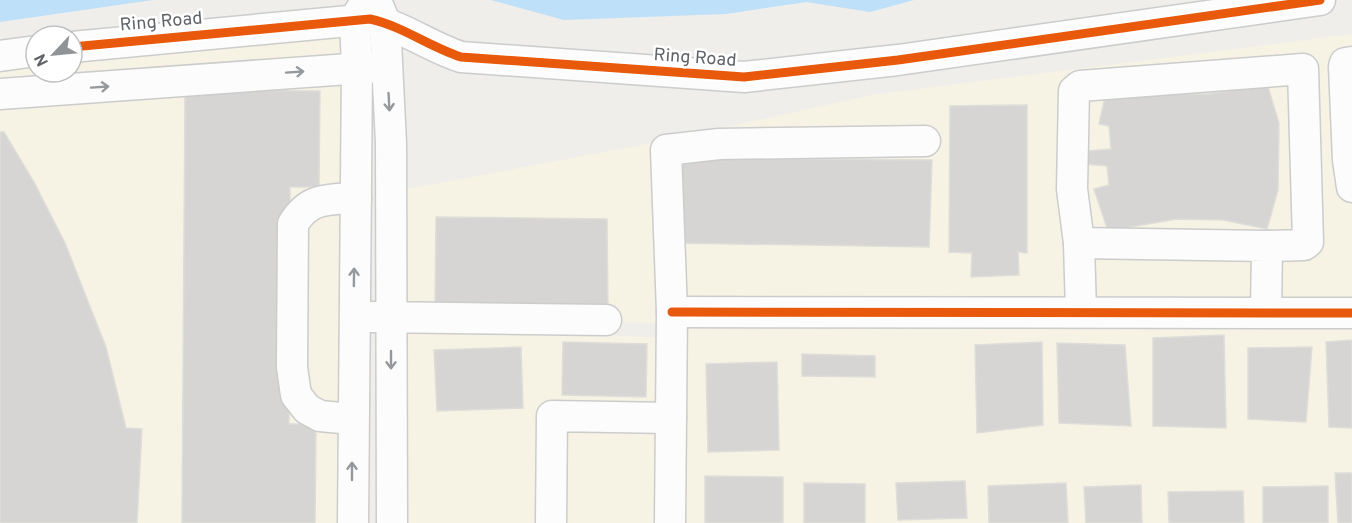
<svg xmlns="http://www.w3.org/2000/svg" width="1352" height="523" font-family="Overpass,sans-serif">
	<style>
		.commercial { fill: #f7f3e4 }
		.water { fill: #bfe0f9 }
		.building { fill: #d6d5d3; stroke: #deddd9; stroke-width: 1.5 }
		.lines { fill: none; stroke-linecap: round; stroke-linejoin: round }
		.minor-casing { stroke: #cbcccc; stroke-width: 33 }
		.minor { stroke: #fdfcfc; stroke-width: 30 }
		.cycleway-casing { stroke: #fff; stroke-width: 13 }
		.cycleway { stroke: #e8590c; stroke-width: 9 }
		.oneway { stroke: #96999c }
		.labels { text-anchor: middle; stroke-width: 5; stroke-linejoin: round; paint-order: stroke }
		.street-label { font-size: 18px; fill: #5f6368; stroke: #fff }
	</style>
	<rect width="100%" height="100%" fill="#efeeea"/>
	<g class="commercial">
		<path d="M 346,32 L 343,523 L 0,523 L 0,71 L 36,67 L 36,72 L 72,72 L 72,63 Z"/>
		<path d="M 1352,34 L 1352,523 L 684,523 L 683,324 L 405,315 L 403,190 L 668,140 L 872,95 Z"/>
		<path d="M 395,325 L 665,338 L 666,523 L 394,523 Z"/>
	</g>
	<g class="water">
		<path d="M 0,0 L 153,0 L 0,22 Z"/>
		<path d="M 491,0 L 914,0 L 870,12 L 806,2 L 726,14 L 564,20 Z"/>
	</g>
	<g class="building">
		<path d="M 1260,86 L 1268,87 L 1279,123 L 1278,190 L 1267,229 L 1223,220 L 1177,219 L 1108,231 L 1094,189 L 1109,185 L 1107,166 L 1085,164 L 1087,151 L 1111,149 L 1109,126 L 1099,124 L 1107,88 L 1159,94 L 1208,94 Z"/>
		<path d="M 185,90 L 320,91 L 319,187 L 290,187 L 289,424 L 316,424 L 315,523 L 182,523 Z"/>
		<path d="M 1027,105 L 1027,253 L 1018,252 L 1019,275 L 971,277 L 972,253 L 949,252 L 950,106 Z"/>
		<path d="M 0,132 L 4,132 L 34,182 L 65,243 L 106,347 L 126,428 L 142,429 L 137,523 L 0,523 Z"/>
		<path d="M 676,158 L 932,160 L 929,247 L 675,243 Z"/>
		<path d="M 436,217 L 607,219 L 608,308 L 435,308 Z"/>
		<path d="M 1224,335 L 1226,428 L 1153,426 L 1153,338 Z"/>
		<path d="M 1352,340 L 1352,428 L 1329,427 L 1326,342 Z"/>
		<path d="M 563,342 L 647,344 L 646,397 L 562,395 Z"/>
		<path d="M 1042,342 L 1043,425 L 977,433 L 975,345 Z"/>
		<path d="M 1057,343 L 1125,345 L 1131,426 L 1059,423 Z"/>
		<path d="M 521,347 L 523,408 L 437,411 L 434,350 Z"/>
		<path d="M 1312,347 L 1306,422 L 1248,419 L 1248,348 Z"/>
		<path d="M 802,354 L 875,356 L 875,377 L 802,376 Z"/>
		<path d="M 777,362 L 779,450 L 708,452 L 706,364 Z"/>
		<path d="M 1335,473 L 1352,473 L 1352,523 L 1338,523 Z"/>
		<path d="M 705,476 L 783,477 L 783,523 L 705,523 Z"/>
		<path d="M 965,481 L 967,518 L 898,520 L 896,483 Z"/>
		<path d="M 804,483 L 865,484 L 865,523 L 804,523 Z"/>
		<path d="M 1066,483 L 1068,523 L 989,523 L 988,486 Z"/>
		<path d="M 1141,485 L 1142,523 L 1086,523 L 1084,487 Z"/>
		<path d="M 1328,486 L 1328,523 L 1263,523 L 1263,487 Z"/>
		<path d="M 1243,491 L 1244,523 L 1169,523 L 1168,492 Z"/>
	</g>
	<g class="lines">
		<g class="minor-casing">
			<g id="minor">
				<path d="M 379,8 L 385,22 L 391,143 L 392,523"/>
				<path d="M 72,47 L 370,19 C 402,26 430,47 461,57 L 744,77 L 898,60 L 1320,0"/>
				<path d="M 0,56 L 36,51"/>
				<path d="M 1352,62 L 1345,63 L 1344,67 L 1348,160 L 1352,187"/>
				<path d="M 0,94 L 377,67"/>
				<path d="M 1079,243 L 1267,246 L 1266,312"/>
				<path d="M 672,312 L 1352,313"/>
				<path d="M 1081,312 L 1079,243 L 1072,189 L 1074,91 L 1080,86 L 1303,69 L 1308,242 L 1304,245 L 1267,246"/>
				<path d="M 372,317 L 606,320"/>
				<path d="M 352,419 L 320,416 L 307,409 L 296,395 L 292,367 L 293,224 C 309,197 327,200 356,198"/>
				<path d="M 353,523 L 357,67 L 355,20 L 364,4"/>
				<path d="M 551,523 L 552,416 L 671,418"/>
				<path d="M 670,523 L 672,312 L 666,150 L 719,144 L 925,141"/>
			</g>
		</g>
		<use href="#minor" class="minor"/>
		<g class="cycleway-casing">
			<g id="cycleway">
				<path d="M 72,47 L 370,19 C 402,26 430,47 461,57 L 744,77 L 898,60 L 1320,0"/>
				<path d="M 672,312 L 1352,313"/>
			</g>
		</g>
		<use href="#cycleway" class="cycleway"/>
	</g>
	<defs><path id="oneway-shaft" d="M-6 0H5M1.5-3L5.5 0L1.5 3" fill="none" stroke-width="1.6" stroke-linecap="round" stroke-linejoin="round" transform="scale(1.5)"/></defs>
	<g class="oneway">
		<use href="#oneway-shaft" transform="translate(295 72) rotate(-4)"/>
		<use href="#oneway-shaft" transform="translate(100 87) rotate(-4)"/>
		<use href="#oneway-shaft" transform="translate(389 102) rotate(87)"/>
		<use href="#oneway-shaft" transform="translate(354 277) rotate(-89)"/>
		<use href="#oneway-shaft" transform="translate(391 360) rotate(90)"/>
		<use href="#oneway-shaft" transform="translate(352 471) rotate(-90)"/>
	</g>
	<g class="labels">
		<g class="street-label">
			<text transform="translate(161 21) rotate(-5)" y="6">Ring Road</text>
			<text transform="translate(695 57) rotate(4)" y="6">Ring Road</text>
		</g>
	</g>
	<g transform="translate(54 54) rotate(244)"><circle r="28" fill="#ffffff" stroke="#bfc1c3" stroke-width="1.5"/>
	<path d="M0-4.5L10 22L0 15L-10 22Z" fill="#919496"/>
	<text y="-9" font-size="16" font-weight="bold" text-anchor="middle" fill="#5f6368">N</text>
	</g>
</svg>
